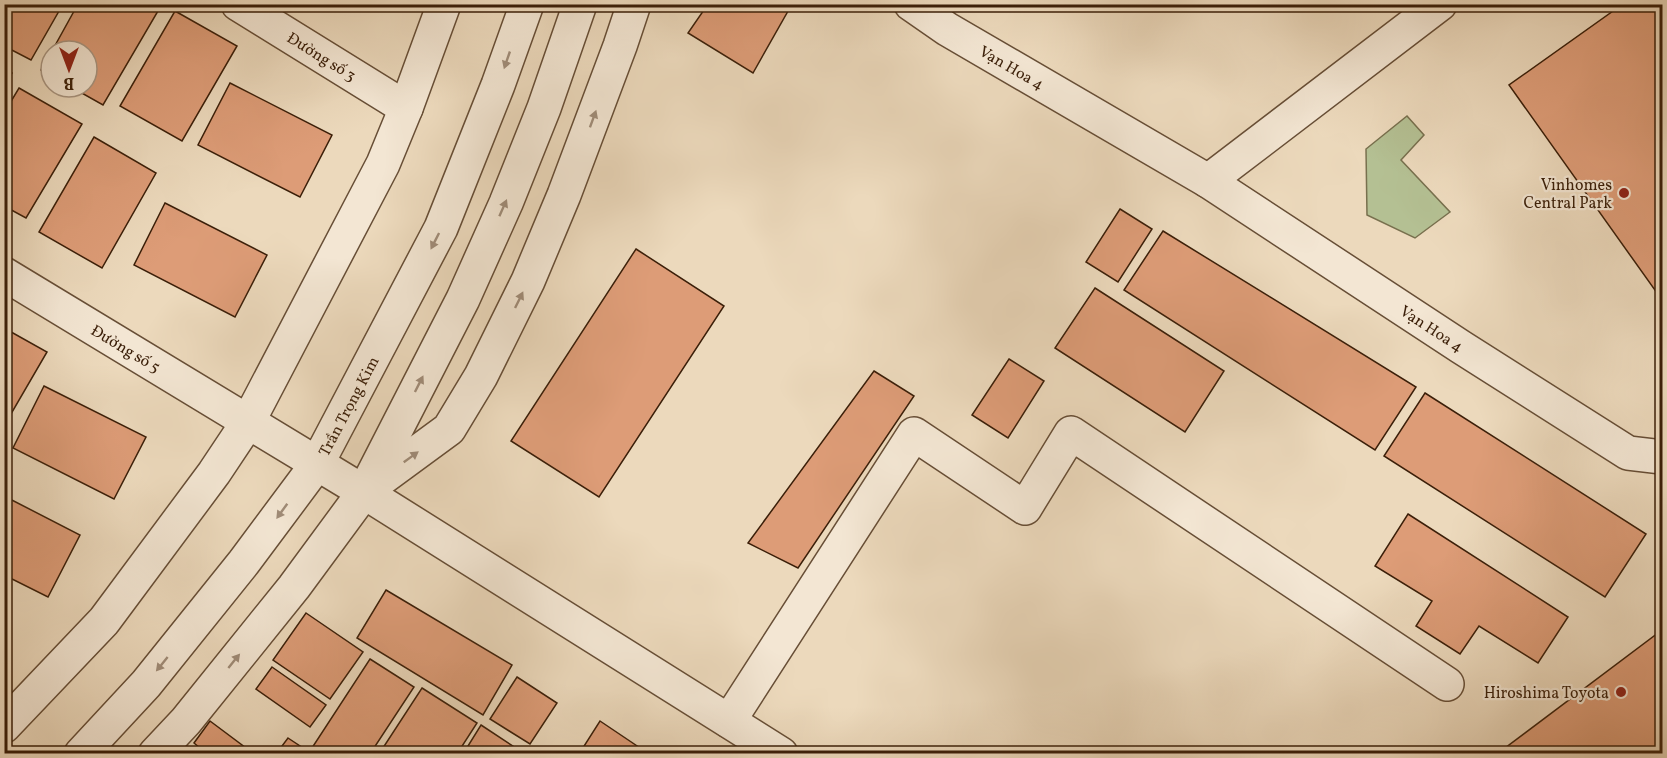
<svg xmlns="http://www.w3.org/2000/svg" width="1667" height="758" font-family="Vollkorn,serif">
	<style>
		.green { fill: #b4c093; stroke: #78704e; stroke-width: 1.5 }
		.building { fill: #dd9c77; stroke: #3b1f09; stroke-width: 1.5 }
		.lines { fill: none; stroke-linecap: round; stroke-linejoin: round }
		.minor-casing { stroke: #674e36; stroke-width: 36 }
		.minor { stroke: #f3e6d3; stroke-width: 33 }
		.oneway { fill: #a08c78 }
		.poi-dot { fill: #8f2418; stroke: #f3e6d3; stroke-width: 2 }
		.labels { text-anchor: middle; stroke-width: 4.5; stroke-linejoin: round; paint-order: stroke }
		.street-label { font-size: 16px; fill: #3b1f09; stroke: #f3e6d3 }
		.poi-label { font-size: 16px; fill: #3b1f09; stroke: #f3e6d3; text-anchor: end }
	</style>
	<rect width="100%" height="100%" fill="#ecd9bc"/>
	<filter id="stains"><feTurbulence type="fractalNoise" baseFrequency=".00333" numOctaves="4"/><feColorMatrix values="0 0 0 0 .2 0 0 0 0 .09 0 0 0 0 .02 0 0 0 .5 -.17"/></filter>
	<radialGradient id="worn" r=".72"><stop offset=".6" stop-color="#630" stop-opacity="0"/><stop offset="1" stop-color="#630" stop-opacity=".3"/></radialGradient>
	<path class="green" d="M 1407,116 L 1424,135 L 1401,160 L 1450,212 L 1415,238 L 1367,215 L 1366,149 Z"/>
	<g class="building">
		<path d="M 4,4 L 63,4 L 31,60 L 4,46 Z"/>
		<path d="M 78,4 L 147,4 L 158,11 L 103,105 L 71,87 L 87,87 L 87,51 L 52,51 Z"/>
		<path d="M 708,4 L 792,4 L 753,73 L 688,33 Z"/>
		<path d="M 1623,4 L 1662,4 L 1662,300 L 1509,85 Z"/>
		<path d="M 175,11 L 237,46 L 182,141 L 120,106 Z"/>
		<path d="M 51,52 L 51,76 L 41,70 Z"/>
		<path d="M 4,69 L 12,73 L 4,87 Z"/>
		<path d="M 230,83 L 332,135 L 300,197 L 198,145 Z"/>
		<path d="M 19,88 L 82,124 L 26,218 L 4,206 L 4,113 Z"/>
		<path d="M 94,137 L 156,173 L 102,268 L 39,232 Z"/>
		<path d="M 165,203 L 267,255 L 235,317 L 134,265 Z"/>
		<path d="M 1120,209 L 1152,229 L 1118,282 L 1086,262 Z"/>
		<path d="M 1163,231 L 1416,387 L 1375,450 L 1124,290 Z"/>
		<path d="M 636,249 L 724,306 L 599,497 L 511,441 Z"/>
		<path d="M 1095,288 L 1224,371 L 1185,432 L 1055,348 Z"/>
		<path d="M 4,328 L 47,352 L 4,426 Z"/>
		<path d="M 1009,359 L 1044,381 L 1008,438 L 972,415 Z"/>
		<path d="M 874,371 L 914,396 L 798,568 L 748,543 Z"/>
		<path d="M 44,386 L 146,437 L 114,499 L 13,448 Z"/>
		<path d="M 1425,393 L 1646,534 L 1605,597 L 1384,456 Z"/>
		<path d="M 4,496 L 80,535 L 48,597 L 4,575 Z"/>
		<path d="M 1408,514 L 1568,617 L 1538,663 L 1479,626 L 1460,654 L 1416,626 L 1432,601 L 1375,566 Z"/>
		<path d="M 386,590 L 512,665 L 483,715 L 357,638 Z"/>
		<path d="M 306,613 L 363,652 L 330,699 L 273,660 Z"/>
		<path d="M 1662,630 L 1662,754 L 1497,754 Z"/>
		<path d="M 370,659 L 414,687 L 370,754 L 308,754 Z"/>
		<path d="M 272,667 L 326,705 L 310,727 L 256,689 Z"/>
		<path d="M 517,677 L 557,703 L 530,744 L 490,719 Z"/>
		<path d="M 422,688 L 477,723 L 457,754 L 379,754 Z"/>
		<path d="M 210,721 L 254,754 L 207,754 L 194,743 Z"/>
		<path d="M 600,721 L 649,754 L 579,754 Z"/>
		<path d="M 481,725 L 525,754 L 463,754 Z"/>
		<path d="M 288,738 L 303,748 L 299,754 L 276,754 Z"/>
	</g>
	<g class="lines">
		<g class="minor-casing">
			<g id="minor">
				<path d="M 238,4 L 406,108"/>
				<path d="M 911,4 L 947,29 L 1208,181 L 1461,347 L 1628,453 L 1662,457"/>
				<path d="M 1208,181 L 1440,4"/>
				<path d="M 4,274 L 364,492 L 781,754"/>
				<path d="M 370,487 L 449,429 L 481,376 L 528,281 L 564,195 L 620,46 L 634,4"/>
				<path d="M 729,721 L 914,434 L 1025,508 L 1071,433 L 1447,684"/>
				<path d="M 4,726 L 104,621 L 214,473 L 248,422 L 383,164 L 406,108 L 444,4"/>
				<path d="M 81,754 L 146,684 L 244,562 L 317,464 L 441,228 L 498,85 L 527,4"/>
				<path d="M 155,754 L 186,721 L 294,587 L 364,492 L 463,299 L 506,203 L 544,108 L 580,4"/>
			</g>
		</g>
		<use href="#minor" class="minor"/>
	</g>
	<defs><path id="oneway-solid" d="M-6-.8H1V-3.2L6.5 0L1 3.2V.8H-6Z" transform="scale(1.5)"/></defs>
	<g class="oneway">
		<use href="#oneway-solid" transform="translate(507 60) rotate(109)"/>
		<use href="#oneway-solid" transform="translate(593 119) rotate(-70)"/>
		<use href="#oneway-solid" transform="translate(503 208) rotate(-66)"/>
		<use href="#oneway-solid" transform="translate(435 241) rotate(117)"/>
		<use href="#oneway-solid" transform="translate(519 300) rotate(-64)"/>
		<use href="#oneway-solid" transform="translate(419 384) rotate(-63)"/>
		<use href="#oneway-solid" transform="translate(411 457) rotate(-36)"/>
		<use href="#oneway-solid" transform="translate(282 511) rotate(126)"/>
		<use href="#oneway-solid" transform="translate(234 661) rotate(-51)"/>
		<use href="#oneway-solid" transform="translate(162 664) rotate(129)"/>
	</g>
	<g class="poi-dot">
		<circle cx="1624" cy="193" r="6"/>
		<circle cx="1621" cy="692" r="6"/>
	</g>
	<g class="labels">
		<g class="street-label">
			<text transform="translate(322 56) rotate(32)" y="6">Đường số 3</text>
			<text transform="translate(1012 67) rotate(30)" y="6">Vạn Hoa 4</text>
			<text transform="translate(1432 328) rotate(33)" y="6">Vạn Hoa 4</text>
			<text transform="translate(126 348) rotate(31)" y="6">Đường số 5</text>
			<text transform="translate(348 406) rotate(-62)" y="6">Trần Trọng Kim</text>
		</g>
		<g class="poi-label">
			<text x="1612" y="190">Vinhomes<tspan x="1612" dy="18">Central Park</tspan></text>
			<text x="1609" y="698">Hiroshima Toyota</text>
		</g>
	</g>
	<rect width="1667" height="758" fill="none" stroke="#ecd9bc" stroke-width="24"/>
	<rect x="6" y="6" width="1655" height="746" fill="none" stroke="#3b1f09" stroke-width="3"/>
	<rect x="12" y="12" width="1643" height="734" fill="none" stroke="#3b1f09" stroke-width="1.5"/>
	<g transform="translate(69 69) rotate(180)"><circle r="28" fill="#f3e6d3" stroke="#a99682" stroke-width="1.5"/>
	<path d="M0-4.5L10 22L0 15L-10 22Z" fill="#8f2418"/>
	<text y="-9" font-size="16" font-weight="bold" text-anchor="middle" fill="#3b1f09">B</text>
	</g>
	<rect width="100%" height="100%" filter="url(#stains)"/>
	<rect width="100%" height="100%" fill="url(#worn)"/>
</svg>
